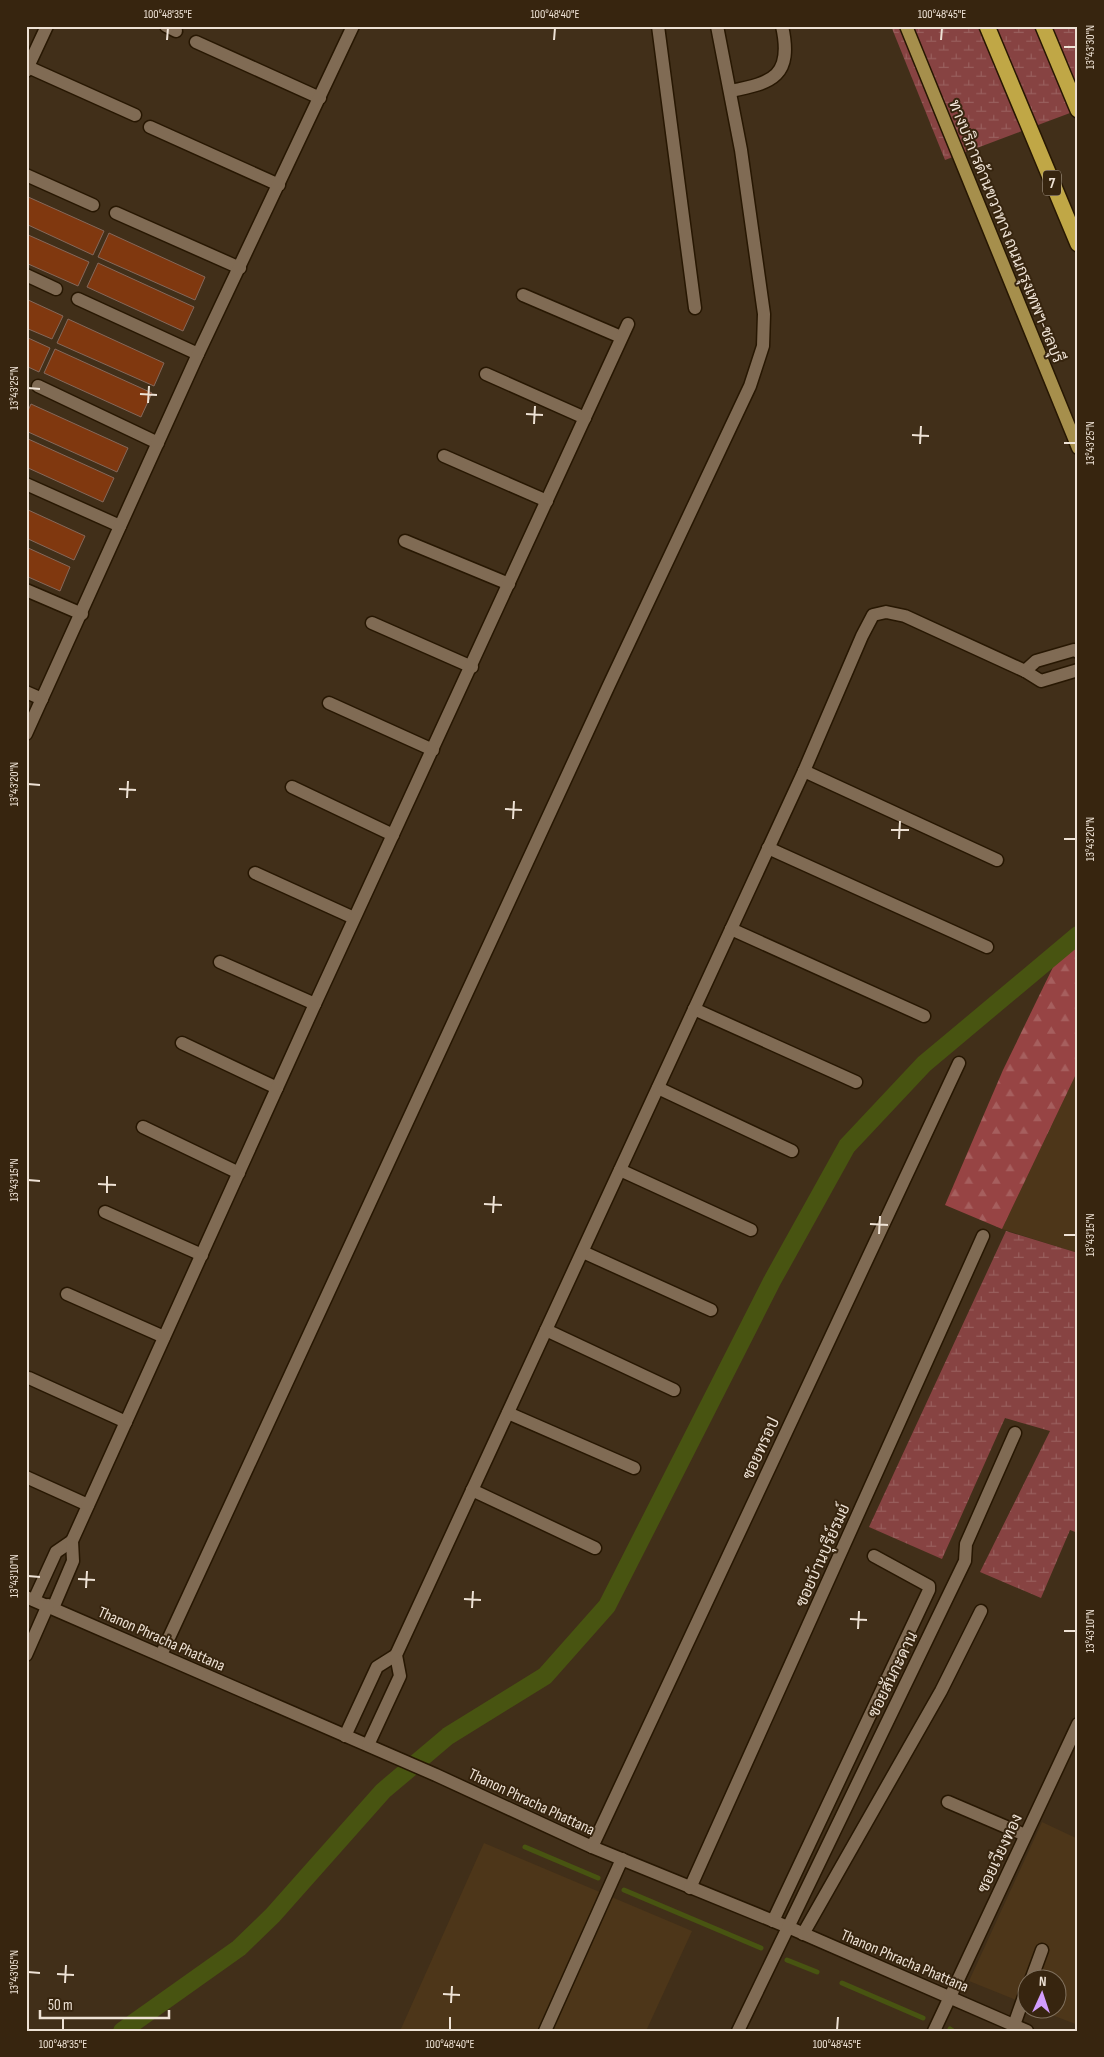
<svg xmlns="http://www.w3.org/2000/svg" width="1104" height="2057" font-family="'Sofia Sans Condensed',Sarabun,sans-serif">
	<style>
		.built { fill: #4d3619 }
		.forest { fill: url(#forest-firs) }
		.wetland { fill: url(#wetland-marsh) }
		.lines { fill: none; stroke-linecap: round; stroke-linejoin: round }
		.stream { stroke: #485411; stroke-width: 5 }
		.canal { stroke: #485411; stroke-width: 18 }
		.building { fill: #80380f; stroke: #85685a }
		.minor-casing { stroke: #271702; stroke-width: 15 }
		.major-casing { stroke: #271702; stroke-width: 15 }
		.highway-casing { stroke: #271702; stroke-width: 18 }
		.minor { stroke: #806b54; stroke-width: 12 }
		.major { stroke: #a68f4c; stroke-width: 12 }
		.highway { stroke: #c0a746; stroke-width: 15 }
		.ticks { fill: none; stroke: #eee2d5; stroke-width: 2 }
		.labels { text-anchor: middle; stroke-width: 4; stroke-linejoin: round; paint-order: stroke }
		.shield { fill: #37250f; stroke: #b7a99a; stroke-width: 1 }
		.shield-label { font-size: 15px; font-weight: bold; fill: #eee2d5 }
		.street-label { font-size: 16px; fill: #eee2d5; stroke: #37250f }
		.neatline { fill: none; stroke: #eee2d5; stroke-width: 2 }
		.ticks-label { font-size: 12px; text-anchor: middle; fill: #eee2d5 }
	</style>
	<defs>
		<pattern id="forest-firs" width="22" height="20" patternUnits="userSpaceOnUse" patternTransform="scale(1.25)"><rect width="22" height="20" fill="#974444"/><path d="M5 1l3.5 6h-7zM16 11l3.5 6h-7z" fill="#a65f5e"/></pattern>
		<pattern id="wetland-marsh" width="20" height="14" patternUnits="userSpaceOnUse" patternTransform="scale(1.25)"><rect width="20" height="14" fill="#874342"/><path d="M1 5h8M5 5V1M11 12h8M15 12V8" fill="none" stroke="#985e5c"/></pattern>
	</defs>
	<rect width="100%" height="100%" fill="#412f19"/>
	<g class="built">
		<path d="M 1078,1070 L 1078,1253 L 1002,1229 Z"/>
		<path d="M 1042,1822 L 1078,1839 L 1078,2025 L 1039,2010 L 1056,2010 L 1056,1980 L 1026,1980 L 1026,2004 L 969,1981 Z"/>
		<path d="M 484,1843 L 692,1931 L 646,2031 L 400,2031 Z"/>
	</g>
	<path class="forest" d="M 1078,945 L 1078,1070 L 1002,1229 L 945,1205 L 1003,1070 L 1055,963 Z"/>
	<g class="wetland">
		<path d="M 891,26 L 1078,26 L 1078,110 L 945,160 Z"/>
		<path d="M 1006,1231 L 1078,1253 L 1078,1533 L 1070,1530 L 1041,1598 L 980,1572 L 1050,1431 L 1005,1418 L 942,1559 L 869,1527 Z"/>
	</g>
	<g class="lines">
		<g class="stream">
			<path d="M 525,1847 L 598,1878"/>
			<path d="M 624,1890 L 761,1948"/>
			<path d="M 787,1960 L 817,1972"/>
			<path d="M 842,1983 L 923,2018"/>
			<path d="M 950,2029 L 953,2031"/>
		</g>
		<path class="canal" d="M 122,2031 L 239,1948 L 273,1915 L 383,1791 L 448,1736 L 545,1676 L 607,1606 L 772,1281 L 847,1146 L 924,1064 L 1078,935"/>
	</g>
	<g class="building">
		<path d="M 26,196 L 104,231 L 93,255 L 26,224 Z"/>
		<path d="M 109,233 L 205,277 L 195,300 L 98,257 Z"/>
		<path d="M 26,234 L 89,262 L 78,286 L 26,263 Z"/>
		<path d="M 98,263 L 194,307 L 183,331 L 87,287 Z"/>
		<path d="M 26,299 L 63,316 L 52,339 L 26,328 Z"/>
		<path d="M 68,319 L 164,363 L 154,386 L 57,343 Z"/>
		<path d="M 26,337 L 50,348 L 39,372 L 26,366 Z"/>
		<path d="M 55,349 L 152,393 L 141,417 L 44,373 Z"/>
		<path d="M 31,404 L 128,448 L 117,472 L 26,431 L 26,415 Z"/>
		<path d="M 26,438 L 114,478 L 103,502 L 26,467 Z"/>
		<path d="M 26,509 L 85,536 L 74,560 L 26,538 Z"/>
		<path d="M 26,547 L 70,567 L 60,591 L 26,576 Z"/>
	</g>
	<g class="lines">
		<g class="minor-casing">
			<g id="minor">
				<path d="M 166,26 L 176,31"/>
				<path d="M 658,26 L 695,308"/>
				<path d="M 196,42 L 320,98"/>
				<path d="M 28,67 L 135,115"/>
				<path d="M 26,71 L 47,26"/>
				<path d="M 730,91 C 773,83 793,76 782,26"/>
				<path d="M 150,127 L 279,185"/>
				<path d="M 26,175 L 93,205"/>
				<path d="M 116,213 L 240,268"/>
				<path d="M 26,275 L 56,289"/>
				<path d="M 523,295 L 621,337"/>
				<path d="M 78,299 L 198,354"/>
				<path d="M 486,374 L 585,418"/>
				<path d="M 38,386 L 158,443"/>
				<path d="M 444,456 L 547,501"/>
				<path d="M 26,484 L 120,526"/>
				<path d="M 405,541 L 509,584"/>
				<path d="M 26,590 L 82,614"/>
				<path d="M 372,623 L 472,667"/>
				<path d="M 1025,671 L 1036,661 L 1074,650 L 1078,652"/>
				<path d="M 26,692 L 42,699"/>
				<path d="M 329,703 L 433,750"/>
				<path d="M 26,734 L 198,354 L 353,26"/>
				<path d="M 804,771 L 997,860"/>
				<path d="M 292,787 L 393,835"/>
				<path d="M 768,848 L 987,947"/>
				<path d="M 255,873 L 354,918"/>
				<path d="M 731,929 L 924,1016"/>
				<path d="M 220,962 L 315,1004"/>
				<path d="M 694,1009 L 856,1082"/>
				<path d="M 182,1043 L 277,1088"/>
				<path d="M 658,1088 L 792,1151"/>
				<path d="M 143,1127 L 239,1173"/>
				<path d="M 620,1170 L 751,1230"/>
				<path d="M 105,1212 L 202,1255"/>
				<path d="M 583,1252 L 711,1310"/>
				<path d="M 67,1294 L 164,1337"/>
				<path d="M 546,1330 L 674,1390"/>
				<path d="M 29,1378 L 126,1422"/>
				<path d="M 508,1413 L 634,1468"/>
				<path d="M 26,1477 L 88,1505"/>
				<path d="M 472,1490 L 595,1548"/>
				<path d="M 26,1597 L 436,1775 L 592,1847 L 788,1927 L 1027,2031"/>
				<path d="M 34,1600 L 56,1552 L 72,1541"/>
				<path d="M 53,1608 L 73,1561 L 72,1541 L 315,1004 L 628,324"/>
				<path d="M 26,1655 L 48,1605"/>
				<path d="M 161,1655 L 609,685 L 750,386 L 763,346 L 764,314 L 741,150 L 717,26"/>
				<path d="M 345,1736 L 377,1667 L 396,1655"/>
				<path d="M 368,1745 L 400,1676 L 396,1655 L 804,771 L 862,636 L 873,615 L 886,612 L 905,616 L 1025,671 L 1041,681 L 1078,670"/>
				<path d="M 948,1802 L 1025,1835"/>
				<path d="M 592,1847 L 959,1063"/>
				<path d="M 690,1888 L 983,1236"/>
				<path d="M 773,1921 L 929,1590 L 929,1586 L 874,1556"/>
				<path d="M 803,1934 L 941,1691 L 981,1611"/>
				<path d="M 1031,1980 L 1042,1950"/>
				<path d="M 1014,2025 L 1026,1991"/>
				<path d="M 545,2031 L 622,1859"/>
				<path d="M 738,2031 L 965,1561 L 966,1544 L 1015,1433"/>
				<path d="M 934,2031 L 1078,1724"/>
			</g>
		</g>
		<g class="major-casing">
			<path id="major" d="M 906,26 L 1078,448"/>
		</g>
		<g class="highway-casing">
			<g id="highway">
				<path d="M 987,26 L 1078,244"/>
				<path d="M 1043,26 L 1078,110"/>
			</g>
		</g>
		<use href="#minor" class="minor"/>
		<use href="#major" class="major"/>
		<use href="#highway" class="highway"/>
	</g>
	<path class="ticks" d="M 167,40 L 168,28M 554,40 L 555,28M 941,40 L 942,28M 1064,47 L 1076,47M 28,388 L 40,389M 140,394 L 157,395M 148,403 L 149,386M 526,414 L 543,415M 534,424 L 535,406M 912,435 L 929,436M 1064,443 L 1076,443M 920,444 L 921,426M 28,784 L 40,785M 119,789 L 136,790M 127,798 L 128,781M 505,809 L 522,810M 513,819 L 514,801M 891,830 L 909,830M 899,839 L 900,821M 1064,839 L 1076,839M 28,1180 L 40,1181M 98,1184 L 116,1185M 107,1193 L 107,1176M 484,1204 L 502,1205M 493,1213 L 494,1196M 870,1224 L 888,1225M 879,1234 L 880,1216M 1064,1235 L 1076,1235M 28,1576 L 40,1577M 78,1579 L 95,1580M 86,1588 L 87,1571M 464,1599 L 481,1600M 472,1608 L 473,1591M 850,1619 L 867,1620M 858,1629 L 859,1611M 1064,1631 L 1076,1631M 28,1972 L 40,1973M 57,1974 L 74,1975M 65,1983 L 66,1965M 443,1994 L 460,1995M 451,2003 L 452,1986M 63,2030 L 63,2017M 450,2030 L 450,2017M 837,2030 L 838,2017"/>
	<g class="labels">
		<rect class="shield" x="1043" y="170.5" width="18" height="25" rx="4"/>
		<g class="shield-label">
			<text x="1052" y="188">7</text>
		</g>
		<g class="street-label">
			<text transform="translate(1007 231) rotate(68)" y="6">ทางบริการด้านขวาทาง ถนนกรุงเทพฯ-ชลบุรี</text>
			<text transform="translate(760 1448) rotate(-65)" y="6">ซอยทรอป</text>
			<text transform="translate(822 1555) rotate(-66)" y="6">ซอยบ้านบุรีย์รมย์</text>
			<text transform="translate(162 1638) rotate(24)" y="6">Thanon Phracha Phattana</text>
			<text transform="translate(892 1674) rotate(-64)" y="6">ซอยสันกะดาน</text>
			<text transform="translate(532 1801) rotate(25)" y="6">Thanon Phracha Phattana</text>
			<text transform="translate(999 1853) rotate(-65)" y="6">ซอยเวียงทอง</text>
			<text transform="translate(905 1960) rotate(23)" y="6">Thanon Phracha Phattana</text>
		</g>
	</g>
	<rect width="1104" height="2057" fill="none" stroke="#37250f" stroke-width="55"/>
	<g transform="translate(1042 1994) rotate(3)"><circle r="24" fill="#37250f" stroke="#80715e"/>
	<path d="M0-4L9 19L0 12L-9 19Z" fill="#d29dfd"/>
	<text y="-8" font-size="14" font-weight="bold" text-anchor="middle" fill="#eee2d5">N</text>
	</g>
	<path d="M40 2010v8h129v-8" fill="none" stroke="#eee2d5" stroke-width="2.5"/>
	<text x="48" y="2010" font-size="15" fill="#eee2d5" stroke="#37250f" stroke-width="4" paint-order="stroke">50 m</text>
	<rect x="28" y="28" width="1048" height="2002" class="neatline"/>
	<g class="ticks-label">
		<text x="168" y="18">100°48'35"E</text>
		<text x="555" y="18">100°48'40"E</text>
		<text x="942" y="18">100°48'45"E</text>
		<text transform="translate(1090 47) rotate(-90)" y="4">13°43'30"N</text>
		<text transform="translate(14 388) rotate(-90)" y="4">13°43'25"N</text>
		<text transform="translate(1090 443) rotate(-90)" y="4">13°43'25"N</text>
		<text transform="translate(14 784) rotate(-90)" y="4">13°43'20"N</text>
		<text transform="translate(1090 839) rotate(-90)" y="4">13°43'20"N</text>
		<text transform="translate(14 1180) rotate(-90)" y="4">13°43'15"N</text>
		<text transform="translate(1090 1235) rotate(-90)" y="4">13°43'15"N</text>
		<text transform="translate(14 1576) rotate(-90)" y="4">13°43'10"N</text>
		<text transform="translate(1090 1631) rotate(-90)" y="4">13°43'10"N</text>
		<text transform="translate(14 1972) rotate(-90)" y="4">13°43'05"N</text>
		<text x="63" y="2048">100°48'35"E</text>
		<text x="450" y="2048">100°48'40"E</text>
		<text x="837" y="2048">100°48'45"E</text>
	</g>
</svg>
